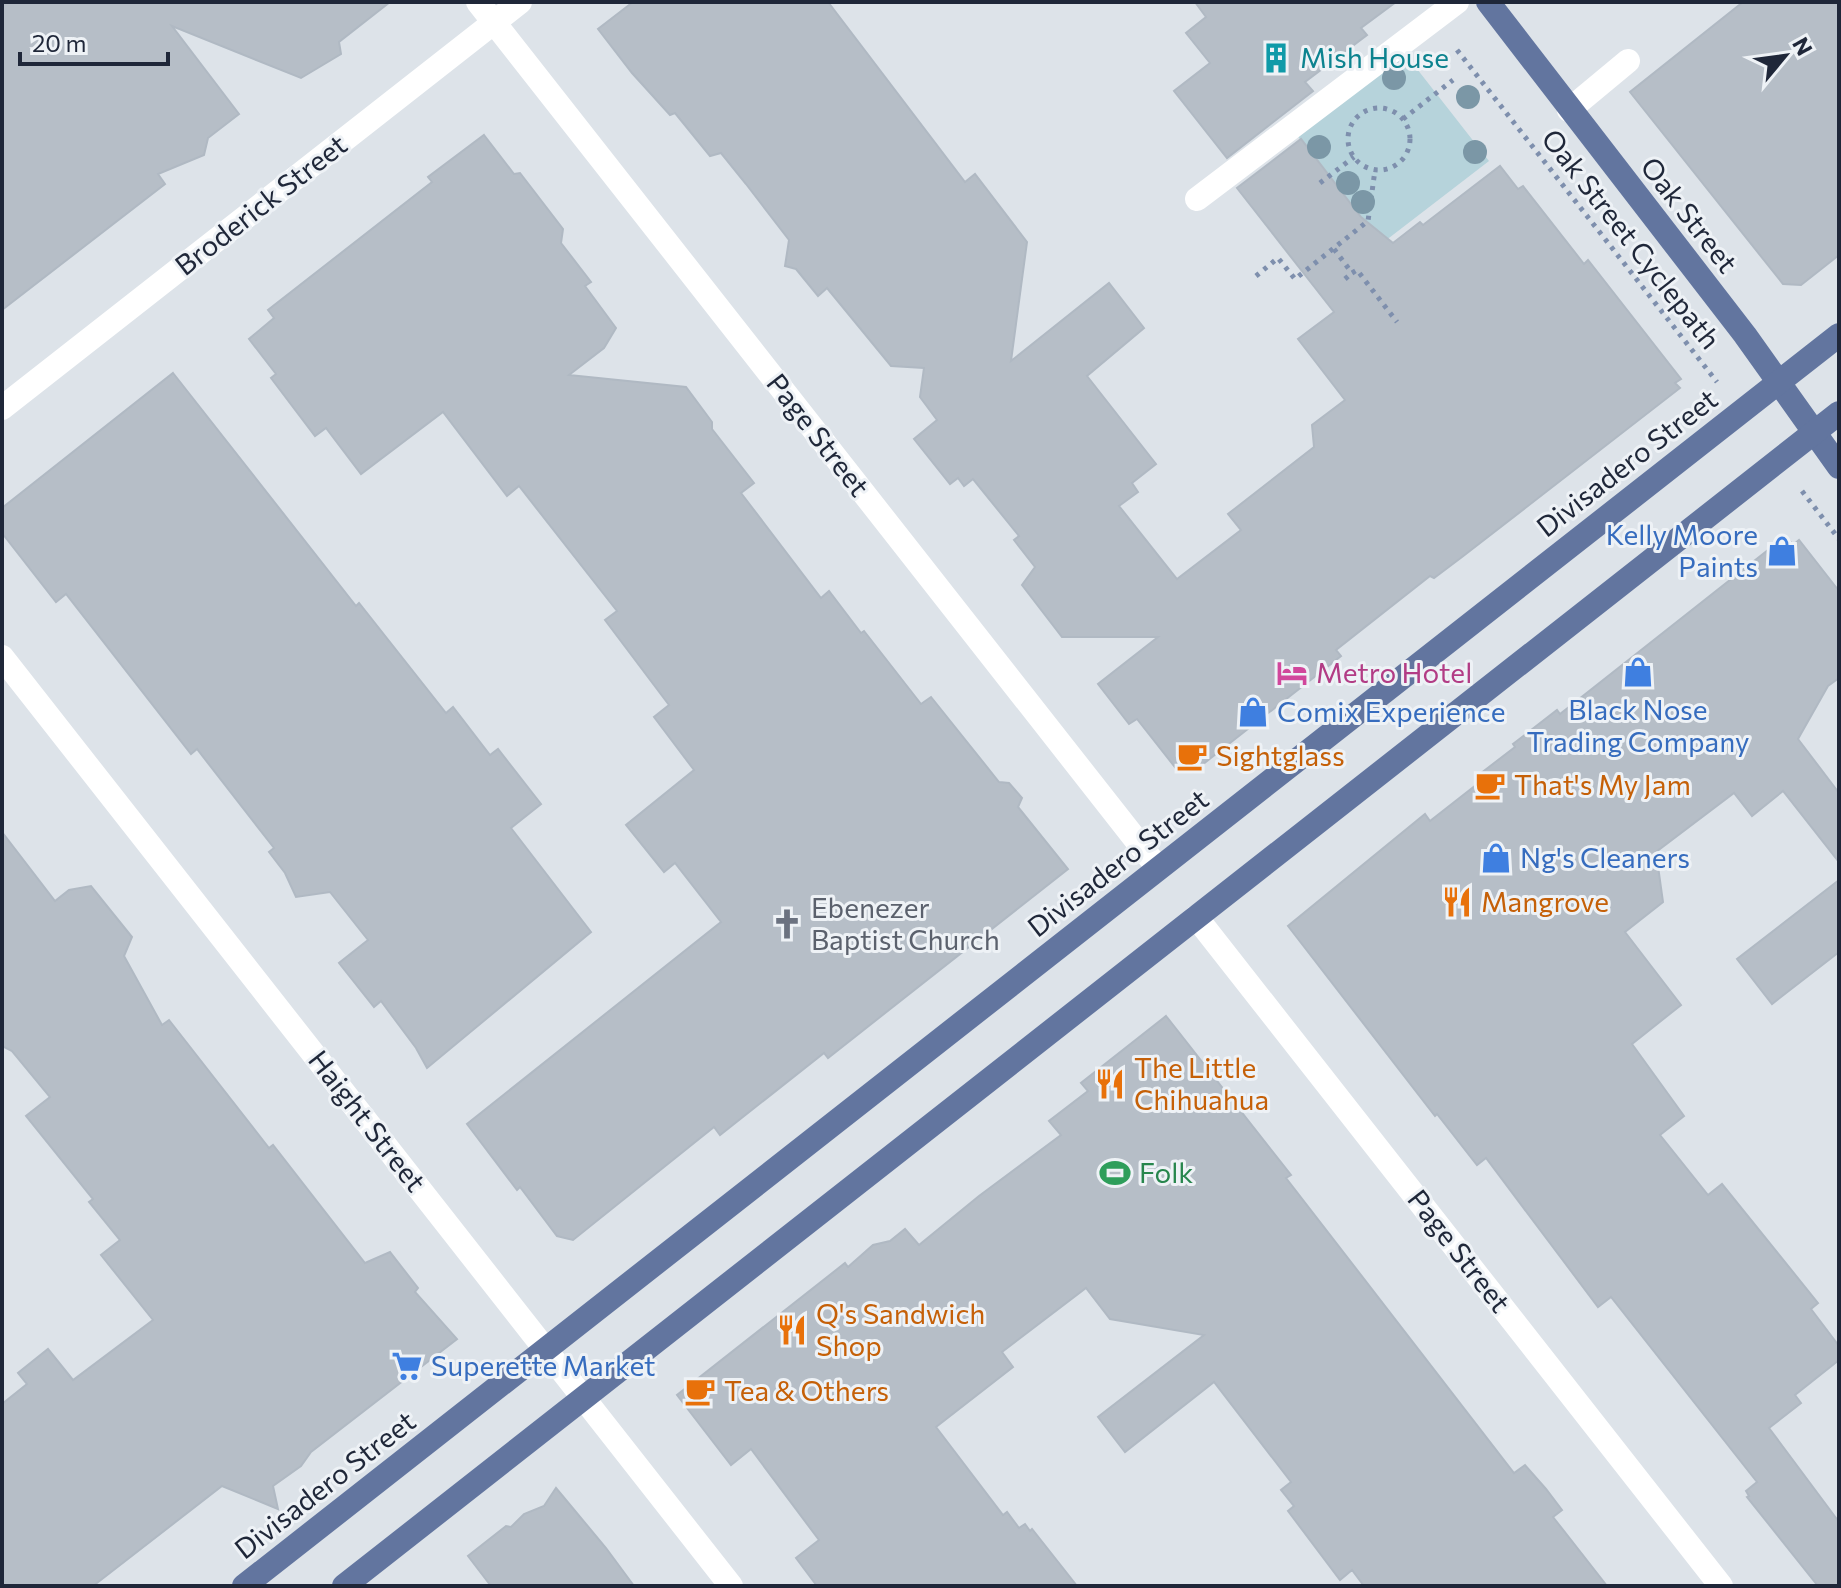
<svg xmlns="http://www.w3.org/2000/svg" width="1841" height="1588" font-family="Commissioner,sans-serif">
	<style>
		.green { fill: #b6d3db }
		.building { fill: #b6bec7; stroke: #b0b9c3; stroke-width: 2 }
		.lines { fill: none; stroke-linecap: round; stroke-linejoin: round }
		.path { stroke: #7e8fad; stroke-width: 5; stroke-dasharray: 4 6; stroke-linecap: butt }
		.minor { stroke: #fff; stroke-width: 24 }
		.major { stroke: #62759f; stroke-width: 24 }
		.tree { fill: #7b97a6 }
		.labels { text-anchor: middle; stroke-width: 6; stroke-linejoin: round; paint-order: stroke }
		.culture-label { font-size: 28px; fill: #0d838f; stroke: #eef2f6; text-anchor: start }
		.street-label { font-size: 28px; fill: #1f2739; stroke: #eef2f6 }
		.shop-label { font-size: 28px; fill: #366cbe; stroke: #eef2f6; text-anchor: start }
		.hotel-label { font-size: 28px; fill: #b23c85; stroke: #eef2f6; text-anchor: start }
		.food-label { font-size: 28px; fill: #c56008; stroke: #eef2f6; text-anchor: start }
		.worship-label { font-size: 28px; fill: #5b616d; stroke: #eef2f6; text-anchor: start }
		.leisure-label { font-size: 28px; fill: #27864d; stroke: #eef2f6; text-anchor: start }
	</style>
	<rect width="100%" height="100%" fill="#dde3e9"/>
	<path class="green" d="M 1403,51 L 1489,161 L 1359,261 L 1311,282 L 1301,269 L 1325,172 L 1296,134 Z"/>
	<g class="building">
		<path d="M 2,2 L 390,2 L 339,42 L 341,54 L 301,78 L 172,26 L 239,114 L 208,138 L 204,155 L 158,174 L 165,184 L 2,310 Z"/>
		<path d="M 633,2 L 828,2 L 965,182 L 975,174 L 1027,242 L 1011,361 L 1109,283 L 1144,328 L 1087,376 L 1156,464 L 1132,483 L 1138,492 L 1119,506 L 1177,579 L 1241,530 L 1228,514 L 1314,447 L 1312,425 L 1345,400 L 1298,339 L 1334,312 L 1237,188 L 1301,139 L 1361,217 L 1393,243 L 1420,222 L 1423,225 L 1500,166 L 1518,189 L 1523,186 L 1584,264 L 1588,260 L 1681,379 L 1675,383 L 1680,388 L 1462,557 L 1434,578 L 1430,576 L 1336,650 L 1341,656 L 1193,772 L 1183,766 L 1178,771 L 1137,719 L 1129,724 L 1098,684 L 1158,637 L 1062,637 L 1022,585 L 1035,567 L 1014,540 L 1019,536 L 973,479 L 964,486 L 958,478 L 950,484 L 914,439 L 937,420 L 920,397 L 924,368 L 891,366 L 827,288 L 818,296 L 796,269 L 785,266 L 789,240 L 746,184 L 721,153 L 710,156 L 675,113 L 670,115 L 632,73 L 598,29 Z"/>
		<path d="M 1195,2 L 1396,2 L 1361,28 L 1367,35 L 1305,82 L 1313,91 L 1227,158 L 1174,91 L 1210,63 L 1186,33 L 1206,17 Z"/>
		<path d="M 1743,2 L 1839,2 L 1839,255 L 1801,285 L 1783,284 L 1630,92 Z"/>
		<path d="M 484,135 L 514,174 L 520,173 L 563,229 L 561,243 L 591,282 L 585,286 L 616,328 L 604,348 L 569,375 L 686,387 L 712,422 L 712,429 L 754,483 L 741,493 L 821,598 L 829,591 L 861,633 L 864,631 L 921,704 L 931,697 L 999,782 L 1009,783 L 1022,798 L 1018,807 L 1068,869 L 828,1058 L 824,1053 L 720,1135 L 714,1127 L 573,1240 L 557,1236 L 520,1187 L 517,1190 L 467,1124 L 721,922 L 675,863 L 664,872 L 626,825 L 694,770 L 654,717 L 669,705 L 605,620 L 617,611 L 519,486 L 507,496 L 443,412 L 361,474 L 326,428 L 315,436 L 271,378 L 276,374 L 249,339 L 274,318 L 268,310 L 432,182 L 428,177 Z"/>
		<path d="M 173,373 L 356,606 L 359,603 L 446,713 L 453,707 L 490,755 L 498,749 L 541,804 L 511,828 L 591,932 L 427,1068 L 416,1048 L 381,1001 L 374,1007 L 339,963 L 368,940 L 330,892 L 296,897 L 285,873 L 269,852 L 274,848 L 197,749 L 191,754 L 66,594 L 56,602 L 2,533 L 2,508 Z"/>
		<path d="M 1787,538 L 1793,545 L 1799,540 L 1839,591 L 1839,678 L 1828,686 L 1798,739 L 1839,793 L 1839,862 L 1783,791 L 1752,816 L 1734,793 L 1656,852 L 1663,902 L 1625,932 L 1681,1005 L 1632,1044 L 1684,1116 L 1660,1135 L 1708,1195 L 1722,1184 L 1818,1303 L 1811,1309 L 1839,1346 L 1839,1360 L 1795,1395 L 1801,1403 L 1769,1428 L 1839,1522 L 1839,1586 L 1818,1586 L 1747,1497 L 1749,1496 L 1746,1491 L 1757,1482 L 1611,1297 L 1598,1307 L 1486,1158 L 1477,1165 L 1437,1114 L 1435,1116 L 1288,926 L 1425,814 L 1430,821 L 1476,785 L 1476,777 L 1515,747 L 1513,744 L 1557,710 L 1560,714 L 1782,539 L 1783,541 Z"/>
		<path d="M 2,832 L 55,901 L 69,890 L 91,886 L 132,937 L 124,956 L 162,1025 L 169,1020 L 269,1148 L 273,1145 L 365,1263 L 390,1252 L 418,1288 L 415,1292 L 457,1339 L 311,1452 L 301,1466 L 273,1486 L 278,1509 L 222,1486 L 93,1586 L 2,1586 L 2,1404 L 27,1384 L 18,1373 L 48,1349 L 73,1380 L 153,1320 L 101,1255 L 120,1240 L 89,1202 L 93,1199 L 26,1116 L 50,1097 L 12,1051 L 2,1046 Z"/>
		<path d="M 1839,880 L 1839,952 L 1772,1004 L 1737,959 Z"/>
		<path d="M 1166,1016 L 1291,1175 L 1286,1178 L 1514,1473 L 1525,1465 L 1546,1489 L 1562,1510 L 1553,1517 L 1607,1586 L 1364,1586 L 1352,1570 L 1340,1580 L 1288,1511 L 1294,1506 L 1281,1490 L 1291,1482 L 1214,1382 L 1125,1452 L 1098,1417 L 1204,1335 L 1110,1319 L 1086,1288 L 1002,1352 L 1013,1367 L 936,1427 L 1003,1515 L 1007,1512 L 1019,1528 L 1025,1524 L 1030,1531 L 1032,1529 L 1077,1586 L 817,1586 L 796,1558 L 819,1540 L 751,1449 L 731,1465 L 677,1395 L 845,1263 L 848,1267 L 873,1245 L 890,1241 L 905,1229 L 919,1245 L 979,1196 L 1061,1135 L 1049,1121 L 1088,1091 L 1081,1083 Z"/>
		<path d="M 556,1488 L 606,1548 L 634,1586 L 491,1586 L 468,1556 L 506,1526 L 511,1527 L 524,1514 L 544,1506 Z"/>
	</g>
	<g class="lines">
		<g class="path">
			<path d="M 1457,50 L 1717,382"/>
			<circle cx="1379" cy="139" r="31"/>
			<path d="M 1403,119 L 1453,80"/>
			<path d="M 1320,183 L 1354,157"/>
			<path d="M 1334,249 L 1352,273 L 1357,270 L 1397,322"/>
			<path d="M 1256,276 L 1278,258 L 1295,279 L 1368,221 L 1375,170"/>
			<path d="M 1345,279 L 1352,273"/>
			<path d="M 1802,491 L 1839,539"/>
		</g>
		<g class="minor">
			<path d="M 478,2 L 1158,868"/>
			<path d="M 1569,110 L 1628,61"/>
			<path d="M 1197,199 L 1457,2"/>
			<path d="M 2,408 L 520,2"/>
			<path d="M 2,657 L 731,1586"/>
			<path d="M 1196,917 L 1721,1586"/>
		</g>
		<g class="major">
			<path d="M 1488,2 L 1745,335 L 1839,467"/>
			<path d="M 244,1586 L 1839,335"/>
			<path d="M 344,1586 L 1839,413"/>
		</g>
	</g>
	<g class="tree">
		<circle cx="1394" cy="78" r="12"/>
		<circle cx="1468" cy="97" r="12"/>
		<circle cx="1319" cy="147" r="12"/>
		<circle cx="1475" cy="152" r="12"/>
		<circle cx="1348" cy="183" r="12"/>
		<circle cx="1363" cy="202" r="12"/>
	</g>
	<defs>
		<g id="building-bare" transform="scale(2.4)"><path d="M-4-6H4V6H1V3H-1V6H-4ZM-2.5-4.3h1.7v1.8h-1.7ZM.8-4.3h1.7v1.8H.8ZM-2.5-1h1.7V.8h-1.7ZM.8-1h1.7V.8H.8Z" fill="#0f9aa8" stroke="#eef2f6" stroke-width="2.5" paint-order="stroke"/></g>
		<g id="shop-bare" transform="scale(2.4)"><path d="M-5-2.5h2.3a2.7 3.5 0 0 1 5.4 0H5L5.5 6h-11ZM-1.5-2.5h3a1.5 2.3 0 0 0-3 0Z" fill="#3f7fe0" stroke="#eef2f6" stroke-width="2.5" paint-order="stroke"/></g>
		<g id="hotel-bare" transform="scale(2.4)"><path d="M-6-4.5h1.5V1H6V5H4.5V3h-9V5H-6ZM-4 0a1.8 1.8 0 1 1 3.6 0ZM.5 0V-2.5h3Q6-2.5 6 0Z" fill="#d1479c" stroke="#eef2f6" stroke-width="2.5" paint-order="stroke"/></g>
		<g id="cafe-bare" transform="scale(2.4)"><path d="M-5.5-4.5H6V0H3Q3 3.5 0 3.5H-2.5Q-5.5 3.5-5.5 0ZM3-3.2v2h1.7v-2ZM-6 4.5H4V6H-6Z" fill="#e8710a" stroke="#eef2f6" stroke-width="2.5" paint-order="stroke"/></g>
		<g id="restaurant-bare" transform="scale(2.4)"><path d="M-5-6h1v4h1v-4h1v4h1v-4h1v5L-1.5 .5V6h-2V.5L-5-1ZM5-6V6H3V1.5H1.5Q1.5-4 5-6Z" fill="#e8710a" stroke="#eef2f6" stroke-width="2.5" paint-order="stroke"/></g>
		<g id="church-bare" transform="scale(2.4)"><path d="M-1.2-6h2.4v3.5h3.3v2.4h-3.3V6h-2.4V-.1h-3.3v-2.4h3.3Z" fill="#6b7280" stroke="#eef2f6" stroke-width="2.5" paint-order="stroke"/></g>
		<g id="stadium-bare" transform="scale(2.4)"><path d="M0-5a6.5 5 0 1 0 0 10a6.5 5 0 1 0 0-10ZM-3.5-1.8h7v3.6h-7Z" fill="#2e9e5b" stroke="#eef2f6" stroke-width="2.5" paint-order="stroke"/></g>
		<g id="supermarket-bare" transform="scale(2.4)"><path d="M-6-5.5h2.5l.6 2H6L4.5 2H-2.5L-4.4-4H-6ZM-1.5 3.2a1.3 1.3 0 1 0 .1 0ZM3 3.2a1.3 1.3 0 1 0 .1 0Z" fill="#3f7fe0" stroke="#eef2f6" stroke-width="2.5" paint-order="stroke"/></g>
	</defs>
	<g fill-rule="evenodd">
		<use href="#building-bare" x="1276" y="58"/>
		<use href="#shop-bare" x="1782" y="551"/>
		<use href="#shop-bare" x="1638" y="672"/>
		<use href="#hotel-bare" x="1292" y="673"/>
		<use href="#shop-bare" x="1253" y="712"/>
		<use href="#cafe-bare" x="1192" y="756"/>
		<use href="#cafe-bare" x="1490" y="785"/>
		<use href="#shop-bare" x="1496" y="858"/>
		<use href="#restaurant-bare" x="1457" y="902"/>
		<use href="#church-bare" x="787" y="924"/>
		<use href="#restaurant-bare" x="1110" y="1084"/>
		<use href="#stadium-bare" x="1115" y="1173"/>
		<use href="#restaurant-bare" x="792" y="1330"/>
		<use href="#supermarket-bare" x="407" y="1366"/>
		<use href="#cafe-bare" x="700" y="1391"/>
	</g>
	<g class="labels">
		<g class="culture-label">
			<text x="1300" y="68">Mish House</text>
		</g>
		<g class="street-label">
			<text transform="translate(261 205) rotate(-38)" y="10">Broderick Street</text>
			<text transform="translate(1689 215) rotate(52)" y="10">Oak Street</text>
			<text transform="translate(1631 239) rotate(52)" y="10">Oak Street Cyclepath</text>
			<text transform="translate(818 435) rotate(52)" y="10">Page Street</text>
			<text transform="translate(1627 463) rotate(-38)" y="10">Divisadero Street</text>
			<text transform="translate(1118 863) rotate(-38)" y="10">Divisadero Street</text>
			<text transform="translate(367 1121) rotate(52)" y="10">Haight Street</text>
			<text transform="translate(1459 1251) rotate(52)" y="10">Page Street</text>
			<text transform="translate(325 1485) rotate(-38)" y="10">Divisadero Street</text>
		</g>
		<g class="shop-label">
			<text x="1758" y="545" text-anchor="end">Kelly Moore<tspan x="1758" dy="32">Paints</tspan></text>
			<text x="1638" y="720" text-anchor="middle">Black Nose<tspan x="1638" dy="32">Trading Company</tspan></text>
			<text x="1277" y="722">Comix Experience</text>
			<text x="1520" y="868">Ng's Cleaners</text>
			<text x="431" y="1376">Superette Market</text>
		</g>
		<g class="hotel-label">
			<text x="1316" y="683">Metro Hotel</text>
		</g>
		<g class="food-label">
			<text x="1216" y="766">Sightglass</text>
			<text x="1514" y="795">That's My Jam</text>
			<text x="1481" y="912">Mangrove</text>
			<text x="1134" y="1078">The Little<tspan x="1134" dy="32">Chihuahua</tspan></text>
			<text x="816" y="1324">Q's Sandwich<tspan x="816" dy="32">Shop</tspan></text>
			<text x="724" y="1401">Tea &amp; Others</text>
		</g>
		<g class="worship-label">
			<text x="811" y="918">Ebenezer<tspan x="811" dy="32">Baptist Church</tspan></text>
		</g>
		<g class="leisure-label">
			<text x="1139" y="1183">Folk</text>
		</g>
	</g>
	<rect width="1841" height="1588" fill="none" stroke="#1f2739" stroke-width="8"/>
	<g transform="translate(1785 56) rotate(61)" stroke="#eef2f6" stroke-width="6" paint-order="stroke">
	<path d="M0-6L14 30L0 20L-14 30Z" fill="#1f2739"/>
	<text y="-12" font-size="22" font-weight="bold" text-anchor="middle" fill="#1f2739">N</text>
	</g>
	<path d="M20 52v12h148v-12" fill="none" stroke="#1f2739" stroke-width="4"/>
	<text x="32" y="52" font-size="24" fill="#1f2739" stroke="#eef2f6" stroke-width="6" paint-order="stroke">20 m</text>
</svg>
